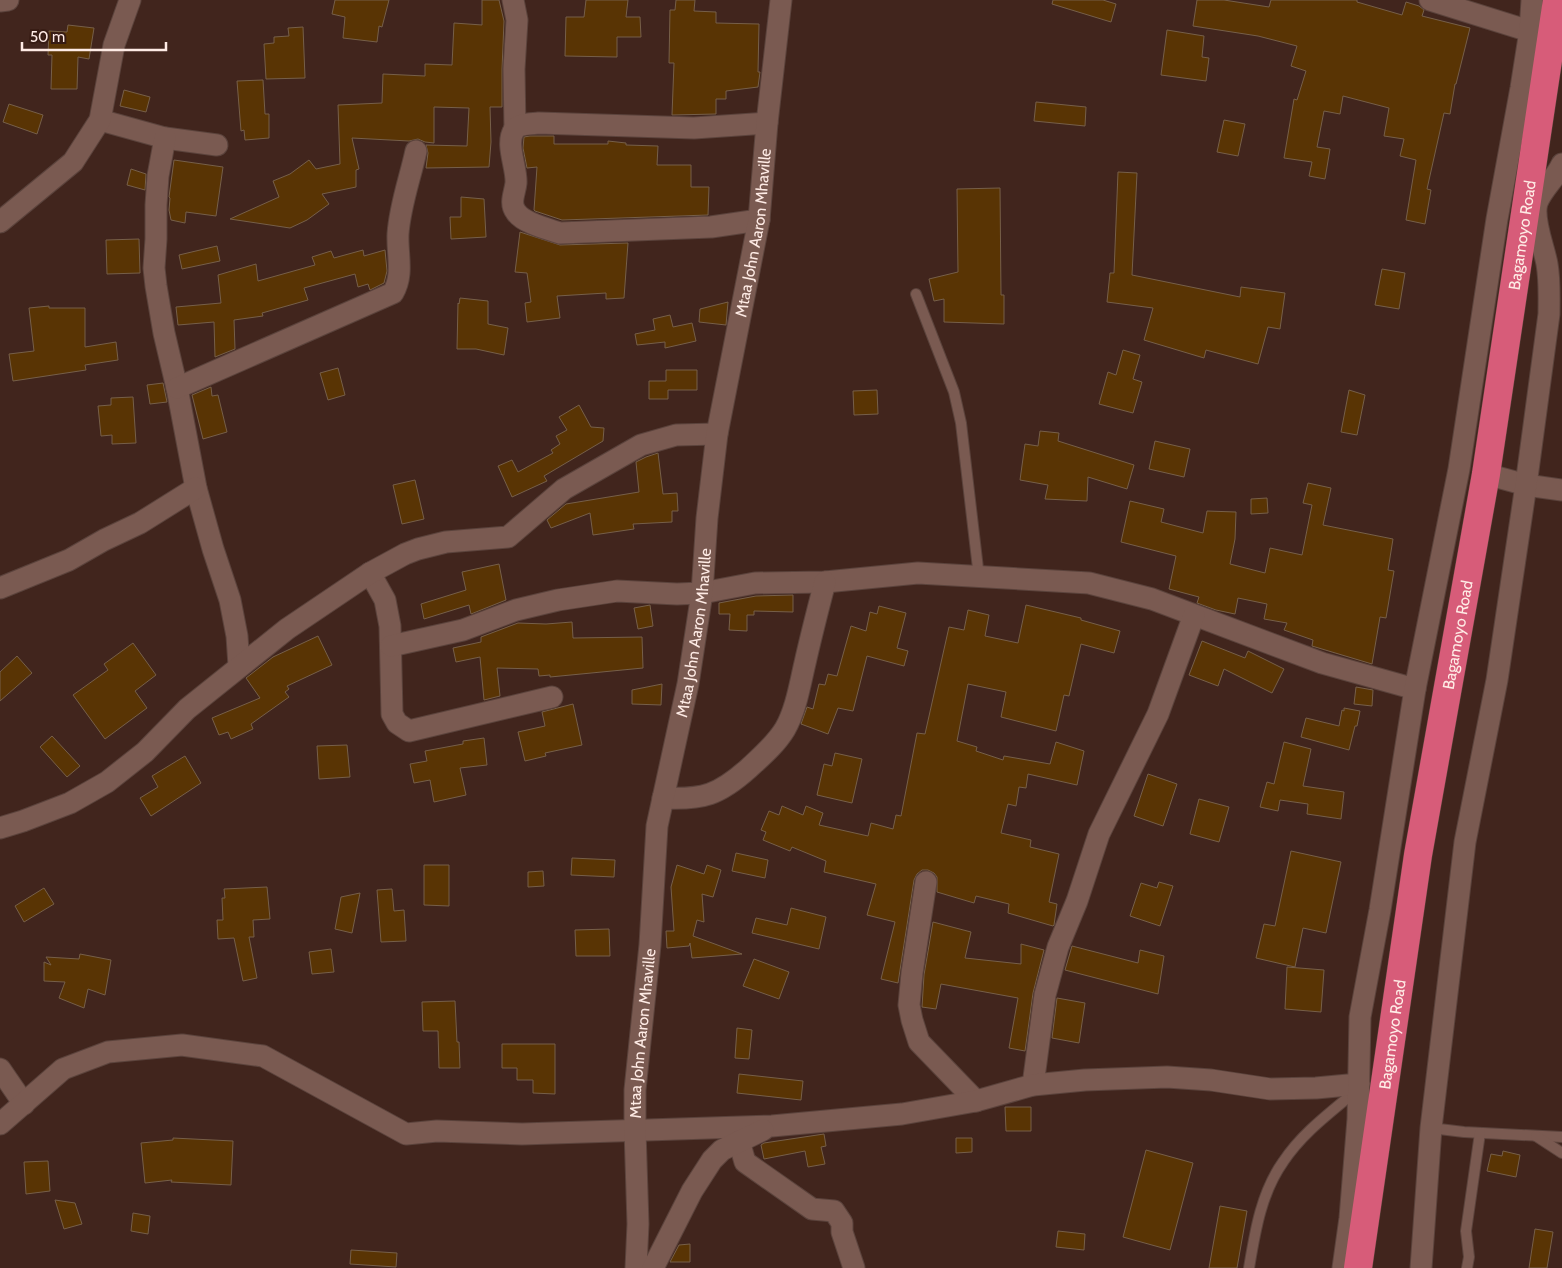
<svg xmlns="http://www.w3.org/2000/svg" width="1562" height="1268" font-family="Cabin,sans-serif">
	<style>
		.building { fill: #593404; stroke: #765f49 }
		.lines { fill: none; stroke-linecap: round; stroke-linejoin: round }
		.lane-casing { stroke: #5b433c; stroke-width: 12 }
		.street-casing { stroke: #5b433c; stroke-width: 23 }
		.highway-casing { stroke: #5b433c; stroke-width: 29 }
		.lane { stroke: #7a5a51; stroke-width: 10 }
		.street { stroke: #7a5a51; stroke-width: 21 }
		.highway { stroke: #d75c79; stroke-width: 28 }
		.labels { text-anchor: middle; stroke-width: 5; stroke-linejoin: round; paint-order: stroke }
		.street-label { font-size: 16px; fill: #feebe5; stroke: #371c14 }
	</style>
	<rect width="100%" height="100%" fill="#41251d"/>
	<g class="building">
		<path d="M 335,0 L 389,0 L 382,27 L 379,26 L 377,42 L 343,38 L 345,17 L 332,14 Z"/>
		<path d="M 482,0 L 499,0 L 504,21 L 502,69 L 502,107 L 490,107 L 491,142 L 489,167 L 426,168 L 428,153 L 426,145 L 467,146 L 469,108 L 434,107 L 434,143 L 425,142 L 418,139 L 409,141 L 352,138 L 359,169 L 356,170 L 356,187 L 322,194 L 329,204 L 307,220 L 290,228 L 230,219 L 279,197 L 273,181 L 290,174 L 309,160 L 316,169 L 340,164 L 338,105 L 382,103 L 383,74 L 425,76 L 425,64 L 452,65 L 454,23 L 482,25 Z"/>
		<path d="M 586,0 L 628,0 L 626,17 L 640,17 L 641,37 L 617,37 L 617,57 L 565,56 L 566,17 L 584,17 Z"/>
		<path d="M 676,0 L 695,0 L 694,11 L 716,12 L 716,23 L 759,24 L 758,72 L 760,72 L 758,87 L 726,91 L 726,99 L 716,99 L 716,114 L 672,115 L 674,63 L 669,63 L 670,10 L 675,10 Z"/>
		<path d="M 1053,0 L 1103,0 L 1116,4 L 1111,22 L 1052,4 Z"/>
		<path d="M 1197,0 L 1224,0 L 1269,7 L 1271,0 L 1357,0 L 1357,2 L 1402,15 L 1406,2 L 1419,6 L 1424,10 L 1422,16 L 1470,28 L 1456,84 L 1455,84 L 1450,114 L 1444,113 L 1427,189 L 1431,190 L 1425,224 L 1406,220 L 1416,160 L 1400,156 L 1404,139 L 1384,136 L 1389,108 L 1343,96 L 1340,114 L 1324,111 L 1317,147 L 1330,149 L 1325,179 L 1309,176 L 1312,162 L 1284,158 L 1294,99 L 1297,100 L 1306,71 L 1291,66 L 1297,46 L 1258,36 L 1193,26 Z"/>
		<path d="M 68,25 L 94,28 L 89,59 L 78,57 L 77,89 L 51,89 L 52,55 L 48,55 L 49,31 L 67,32 Z"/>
		<path d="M 303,27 L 305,78 L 266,79 L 264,44 L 274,43 L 274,37 L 289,36 L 288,28 Z"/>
		<path d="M 1167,30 L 1204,36 L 1202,57 L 1209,58 L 1206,81 L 1161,75 Z"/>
		<path d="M 263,80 L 265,114 L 269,114 L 269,138 L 245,140 L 244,130 L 241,131 L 237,81 Z"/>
		<path d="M 124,90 L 150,97 L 146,112 L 120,106 Z"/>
		<path d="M 1036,102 L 1086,107 L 1085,126 L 1034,121 Z"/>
		<path d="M 9,104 L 43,115 L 37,134 L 3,122 Z"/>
		<path d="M 1224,120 L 1245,124 L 1238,156 L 1217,152 Z"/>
		<path d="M 530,136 L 554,136 L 554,144 L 608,144 L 608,141 L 626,143 L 626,145 L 658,146 L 657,165 L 691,165 L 691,187 L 709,187 L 708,215 L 562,220 L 535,211 L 534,210 L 537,167 L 527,168 L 523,148 L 524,137 Z"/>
		<path d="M 174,160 L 223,167 L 216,216 L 186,212 L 185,223 L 171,220 L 169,210 L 170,198 L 169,197 Z"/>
		<path d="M 131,169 L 146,174 L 145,190 L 127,185 Z"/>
		<path d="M 1118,172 L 1137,173 L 1132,275 L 1240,297 L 1241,287 L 1285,293 L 1280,329 L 1268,327 L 1258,364 L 1206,350 L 1204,358 L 1144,340 L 1153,308 L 1107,302 L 1110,273 L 1114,273 Z"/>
		<path d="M 1000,188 L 1001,295 L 1004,295 L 1004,324 L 944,322 L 944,299 L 934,301 L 929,279 L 958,272 L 957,189 Z"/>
		<path d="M 461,197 L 484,199 L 486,237 L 451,239 L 450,217 L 461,217 Z"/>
		<path d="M 520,232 L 560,245 L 628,243 L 624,298 L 606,299 L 606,293 L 557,296 L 560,318 L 527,322 L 525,303 L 531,302 L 527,273 L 515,272 Z"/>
		<path d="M 139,239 L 140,273 L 107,274 L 106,240 Z"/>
		<path d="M 217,246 L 220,261 L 182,269 L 179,255 Z"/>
		<path d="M 363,250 L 364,256 L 385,250 L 387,271 L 384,283 L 370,290 L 368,284 L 358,287 L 355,274 L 304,288 L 308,300 L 262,313 L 263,316 L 234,320 L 235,349 L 215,357 L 214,322 L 178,325 L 176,307 L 221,303 L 218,275 L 256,264 L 258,281 L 315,265 L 312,257 L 331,251 L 334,258 Z"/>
		<path d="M 1382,269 L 1405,273 L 1399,309 L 1375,305 Z"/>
		<path d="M 460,298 L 488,301 L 488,324 L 508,328 L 504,355 L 476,349 L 457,349 L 458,303 L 459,304 Z"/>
		<path d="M 728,302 L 726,325 L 699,322 L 700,309 Z"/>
		<path d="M 49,306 L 49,308 L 85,308 L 85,347 L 116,342 L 118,360 L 85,365 L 86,370 L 13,381 L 9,354 L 34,351 L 29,308 Z"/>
		<path d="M 670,315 L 673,327 L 692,323 L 696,341 L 665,348 L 665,342 L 637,345 L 635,334 L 655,330 L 653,319 Z"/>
		<path d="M 1123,350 L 1140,355 L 1133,379 L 1142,382 L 1133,413 L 1099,404 L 1108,372 L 1116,375 Z"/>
		<path d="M 338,368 L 345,395 L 328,400 L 320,373 Z"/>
		<path d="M 666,370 L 697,370 L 697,390 L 668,390 L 668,399 L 649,399 L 649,381 L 666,381 Z"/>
		<path d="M 163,383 L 167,402 L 150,404 L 147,385 Z"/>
		<path d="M 211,387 L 212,396 L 218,395 L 227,432 L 203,439 L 192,395 Z"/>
		<path d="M 877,390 L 878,414 L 854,415 L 853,391 Z"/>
		<path d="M 1349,390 L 1365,395 L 1357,435 L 1341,432 Z"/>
		<path d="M 133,397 L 136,443 L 112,444 L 112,435 L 101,436 L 98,406 L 111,405 L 111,398 Z"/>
		<path d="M 579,405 L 591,427 L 604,428 L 603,441 L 544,476 L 547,481 L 512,497 L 498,466 L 512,460 L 518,472 L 553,453 L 551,450 L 560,444 L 556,436 L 567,430 L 559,417 Z"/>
		<path d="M 1040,431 L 1059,433 L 1058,441 L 1134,465 L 1127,489 L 1088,477 L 1087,501 L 1045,499 L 1048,485 L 1020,480 L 1025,444 L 1038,446 Z"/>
		<path d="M 1155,441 L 1190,449 L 1184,477 L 1149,469 Z"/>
		<path d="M 658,453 L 663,494 L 677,493 L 678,511 L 672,511 L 672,522 L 633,524 L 634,529 L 593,535 L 590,513 L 551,528 L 547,520 L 566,504 L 639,492 L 636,462 L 646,457 Z"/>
		<path d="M 415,480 L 424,519 L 402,524 L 393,485 Z"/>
		<path d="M 1308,483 L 1331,488 L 1323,525 L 1393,539 L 1388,570 L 1394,571 L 1386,618 L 1380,617 L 1372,664 L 1312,646 L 1313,640 L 1284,630 L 1287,623 L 1264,619 L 1267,604 L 1238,598 L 1235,614 L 1216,610 L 1197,603 L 1199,597 L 1169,589 L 1176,556 L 1121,542 L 1130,501 L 1164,509 L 1161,522 L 1203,533 L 1207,511 L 1236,512 L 1235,539 L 1230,564 L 1265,573 L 1270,548 L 1302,555 L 1312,505 L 1303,503 Z"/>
		<path d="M 1267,498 L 1268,513 L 1251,514 L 1251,499 Z"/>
		<path d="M 499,564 L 506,600 L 471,614 L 469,605 L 424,619 L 421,604 L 466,590 L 462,572 Z"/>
		<path d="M 793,595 L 793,612 L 754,611 L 754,615 L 747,615 L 747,631 L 729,630 L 730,614 L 719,614 L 719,603 L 756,596 Z"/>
		<path d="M 650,605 L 653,626 L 638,629 L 634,608 Z"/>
		<path d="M 1026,605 L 1081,618 L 1081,620 L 1120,631 L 1114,653 L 1081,644 L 1069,696 L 1064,695 L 1056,731 L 1001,717 L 1006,692 L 968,684 L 957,741 L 977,747 L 976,751 L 1003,760 L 1004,756 L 1050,764 L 1056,742 L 1084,751 L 1077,785 L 1028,774 L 1026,788 L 1019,787 L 1016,806 L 1008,804 L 1001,833 L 1031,840 L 1030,847 L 1059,854 L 1049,902 L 1057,904 L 1054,925 L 1053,926 L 1008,913 L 1009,904 L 976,896 L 974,903 L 937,892 L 937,877 L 934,873 L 928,870 L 922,870 L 917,874 L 914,880 L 898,983 L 881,979 L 895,922 L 867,915 L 876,884 L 824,872 L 826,861 L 792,847 L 790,851 L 763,840 L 766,832 L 761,830 L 769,811 L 779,815 L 782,806 L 803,815 L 806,806 L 823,813 L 819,825 L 868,836 L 871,823 L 893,829 L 896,815 L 901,816 L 917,733 L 925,734 L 949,627 L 964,630 L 968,610 L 989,615 L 985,636 L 1018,643 Z"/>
		<path d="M 879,606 L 906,613 L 897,648 L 908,651 L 904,666 L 867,656 L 853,711 L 838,708 L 828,734 L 801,724 L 807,707 L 813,709 L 819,684 L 825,685 L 828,674 L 837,676 L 851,626 L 866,631 L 870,612 L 877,614 Z"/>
		<path d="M 572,622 L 573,638 L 642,637 L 643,668 L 550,677 L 550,675 L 539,676 L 538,669 L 497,668 L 500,696 L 484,700 L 480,657 L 456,662 L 453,648 L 481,642 L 481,637 L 518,623 L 546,624 Z"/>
		<path d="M 318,636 L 332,665 L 287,686 L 289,689 L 285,692 L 289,697 L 251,724 L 253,729 L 231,739 L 228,732 L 219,735 L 212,718 L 260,698 L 246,678 L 273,657 Z"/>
		<path d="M 1202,641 L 1245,658 L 1248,651 L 1284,669 L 1272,693 L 1224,669 L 1218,686 L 1189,675 Z"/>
		<path d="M 133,643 L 156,675 L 135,691 L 147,708 L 105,739 L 73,695 L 108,670 L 104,664 Z"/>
		<path d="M 17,656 L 32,673 L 0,701 L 0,672 Z"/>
		<path d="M 662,684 L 661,705 L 632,704 L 632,690 Z"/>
		<path d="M 1356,687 L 1373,690 L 1372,706 L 1354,704 Z"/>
		<path d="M 573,704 L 582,745 L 545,753 L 546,756 L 525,761 L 518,732 L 545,726 L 542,712 Z"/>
		<path d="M 1344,708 L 1360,711 L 1357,726 L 1355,726 L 1349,750 L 1301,737 L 1306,718 L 1339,726 L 1342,710 L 1344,711 Z"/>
		<path d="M 52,736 L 80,766 L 67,777 L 40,747 Z"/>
		<path d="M 484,738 L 487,765 L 460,768 L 466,795 L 434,802 L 430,780 L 414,783 L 410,764 L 427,761 L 425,751 L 463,744 L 463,741 Z"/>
		<path d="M 1284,742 L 1311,749 L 1303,786 L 1344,792 L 1341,819 L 1307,814 L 1308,804 L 1280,800 L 1278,811 L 1260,807 L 1267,782 L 1274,784 Z"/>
		<path d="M 347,745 L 350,777 L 319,779 L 317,746 Z"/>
		<path d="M 835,753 L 862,759 L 852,803 L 817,795 L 824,764 L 832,766 Z"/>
		<path d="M 185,756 L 201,783 L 151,816 L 140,798 L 158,787 L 152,776 Z"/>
		<path d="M 1148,774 L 1177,784 L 1163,826 L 1134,816 Z"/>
		<path d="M 1199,799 L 1229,807 L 1219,842 L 1190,834 Z"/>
		<path d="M 1291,851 L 1341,862 L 1326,933 L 1303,928 L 1295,967 L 1256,958 L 1264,924 L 1275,926 Z"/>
		<path d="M 736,853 L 768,860 L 765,878 L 732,871 Z"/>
		<path d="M 572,858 L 615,860 L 614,877 L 571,875 Z"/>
		<path d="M 424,865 L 449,865 L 449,906 L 424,905 Z"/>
		<path d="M 677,865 L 704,874 L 707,865 L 721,870 L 713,897 L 702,894 L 704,922 L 697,920 L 693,936 L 742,954 L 692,958 L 690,943 L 689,946 L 667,948 L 666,931 L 674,931 L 671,887 Z"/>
		<path d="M 543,871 L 544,886 L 528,887 L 528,872 Z"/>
		<path d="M 1159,882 L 1173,886 L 1160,926 L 1130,916 L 1141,883 L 1157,888 Z"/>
		<path d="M 267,887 L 270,919 L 253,920 L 254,937 L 249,937 L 257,978 L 243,981 L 234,938 L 218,939 L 217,920 L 223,920 L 222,898 L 225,898 L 224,889 Z"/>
		<path d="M 44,888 L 54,904 L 24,922 L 15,906 Z"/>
		<path d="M 392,889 L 394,911 L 404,910 L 406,941 L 381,942 L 377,890 Z"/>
		<path d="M 360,893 L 352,933 L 335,929 L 341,897 Z"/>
		<path d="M 791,908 L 826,917 L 819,949 L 752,933 L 756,918 L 787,925 Z"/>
		<path d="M 933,922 L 971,932 L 965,958 L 1021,964 L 1021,944 L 1044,950 L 1033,993 L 1025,1051 L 1009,1048 L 1018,998 L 941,984 L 936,1009 L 922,1007 L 924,975 Z"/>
		<path d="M 609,929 L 610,956 L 576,956 L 575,930 Z"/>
		<path d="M 1072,946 L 1138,963 L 1140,950 L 1164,956 L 1158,994 L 1065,970 Z"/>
		<path d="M 331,949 L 334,972 L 312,974 L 309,952 Z"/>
		<path d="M 80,954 L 111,960 L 105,995 L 88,989 L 84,1008 L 59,998 L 65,982 L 44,981 L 44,962 L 51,965 L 46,957 L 79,959 Z"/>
		<path d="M 754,959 L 789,972 L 779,999 L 743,986 Z"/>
		<path d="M 1287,967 L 1324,970 L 1321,1012 L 1285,1009 Z"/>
		<path d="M 1057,998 L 1085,1003 L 1079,1043 L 1052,1038 Z"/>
		<path d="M 455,1001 L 457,1042 L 459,1042 L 460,1068 L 439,1068 L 438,1031 L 423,1031 L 422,1002 Z"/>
		<path d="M 737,1028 L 752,1030 L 749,1059 L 735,1058 Z"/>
		<path d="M 502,1044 L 555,1044 L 555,1094 L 533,1093 L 533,1080 L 517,1080 L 517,1068 L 502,1068 Z"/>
		<path d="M 739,1074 L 803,1081 L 801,1100 L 737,1093 Z"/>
		<path d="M 1005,1107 L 1031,1107 L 1031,1131 L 1006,1131 Z"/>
		<path d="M 824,1134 L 826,1146 L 821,1147 L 825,1164 L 808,1167 L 805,1151 L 764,1159 L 761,1145 L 764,1143 Z"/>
		<path d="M 173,1138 L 233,1141 L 231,1185 L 171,1182 L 172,1180 L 145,1183 L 141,1143 L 173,1140 Z"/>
		<path d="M 956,1138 L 972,1138 L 972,1152 L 956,1153 Z"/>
		<path d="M 1146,1150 L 1193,1163 L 1170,1250 L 1123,1237 Z"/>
		<path d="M 1503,1151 L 1520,1155 L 1516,1177 L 1487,1171 L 1491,1154 L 1502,1156 Z"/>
		<path d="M 48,1161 L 50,1191 L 26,1194 L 24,1162 Z"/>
		<path d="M 55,1200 L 75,1203 L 82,1224 L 64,1229 Z"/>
		<path d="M 1220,1206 L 1247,1211 L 1237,1268 L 1209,1268 Z"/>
		<path d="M 133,1213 L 150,1216 L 148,1234 L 131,1231 Z"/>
		<path d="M 1535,1229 L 1553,1232 L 1547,1268 L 1529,1268 Z"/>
		<path d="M 1058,1231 L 1085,1234 L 1084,1250 L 1056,1247 Z"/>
		<path d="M 690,1244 L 690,1262 L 670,1262 L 679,1245 Z"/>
		<path d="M 351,1250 L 397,1253 L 396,1267 L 350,1264 Z"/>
	</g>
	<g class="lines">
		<g class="lane-casing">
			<g id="lane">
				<path d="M 916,294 L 954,392 L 961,423 L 979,577"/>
				<path d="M 1431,1128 L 1464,1132 L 1562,1137"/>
				<path d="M 1536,1136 L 1562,1153"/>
				<path d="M 1249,1268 C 1255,1232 1261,1193 1283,1162 C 1302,1133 1331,1112 1357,1090"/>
				<path d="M 1467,1268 L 1469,1257 L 1466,1231 L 1480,1133"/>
			</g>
		</g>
		<g class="street-casing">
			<g id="street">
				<path d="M 513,0 L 517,20 L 514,69 L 515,129"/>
				<path d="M 1430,0 L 1542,35"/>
				<path d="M 0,1 L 8,0"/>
				<path d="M 100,120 L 165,138 L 217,145"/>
				<path d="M 165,138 L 158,176 L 156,205 L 156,239 L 154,268 L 156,286 L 164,333 L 177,388 L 196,488 L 213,549 L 230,600 L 237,636 L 239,666"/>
				<path d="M 759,220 L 711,227 L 560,233 C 548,229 523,223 516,212 C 509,203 515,193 516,183 C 517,167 505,144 514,130 C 519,123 531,124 539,123 L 694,128 L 767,123"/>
				<path d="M 0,222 L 73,162 L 100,120 L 114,45 L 130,0"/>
				<path d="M 177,388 L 393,293 C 404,274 397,255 398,234 C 400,205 410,179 416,151"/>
				<path d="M 1486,474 L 1526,485 L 1562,490"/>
				<path d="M 370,573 L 385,600 L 390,626 L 392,714 L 397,723 L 409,731 L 552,697"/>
				<path d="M 0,588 L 69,560 L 104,540 L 140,523 L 196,488"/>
				<path d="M 391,646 L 463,630 L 516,610 L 558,600 L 617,591 L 677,594 L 702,593 L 755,583 L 825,582 L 918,573 L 1089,583 L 1152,599 L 1322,663 L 1415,689"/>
				<path d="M 663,798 C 703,800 719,795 749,768 C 762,756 776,744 785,729 C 796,710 800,684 805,663 C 811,636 818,609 825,582"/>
				<path d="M 0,828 L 23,821 L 70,803 L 107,782 L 145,752 L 187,709 L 287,629 L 370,573 L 405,554 L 418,549 L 446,542 L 508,537 L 564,489 L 641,445 L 676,435 L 717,434"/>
				<path d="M 926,882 L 912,973 L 909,1005 L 912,1020 L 919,1042 L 976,1101"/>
				<path d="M 0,1069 L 24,1104"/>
				<path d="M 1033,1085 L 1045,995 L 1058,947 L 1077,901 L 1099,834 L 1158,714 L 1194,615"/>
				<path d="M 0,1124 L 63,1069 L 108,1052 L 182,1045 L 263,1056 L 406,1134 L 437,1131 L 522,1134 L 772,1126 L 902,1114 L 976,1101 L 1033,1085 L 1085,1080 L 1167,1077 L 1211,1080 L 1270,1089 L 1316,1088 L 1359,1084"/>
				<path d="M 739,1141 L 745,1162 L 812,1209 L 834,1211 L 842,1223 L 842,1232 L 854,1268"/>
				<path id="s1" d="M 636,1268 L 638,1224 L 635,1130 L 635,1090 L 650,945 L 657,826 L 688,684 L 702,593 L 707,518 L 717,434 L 759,220 L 767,123 L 781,0"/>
				<path d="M 653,1268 L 692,1191 L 712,1160 L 722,1150 L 763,1130"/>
				<path d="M 1343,1268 L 1350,1218 L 1358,1119 L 1360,1017 L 1380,910 L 1415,689 L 1459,469 L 1497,219 L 1521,88 L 1530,31 L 1532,0"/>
				<path d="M 1421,1268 L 1431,1128 L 1465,842 L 1497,680 L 1526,485 L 1549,314 C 1549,298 1550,281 1547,264 C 1544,247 1532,219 1537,203 C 1542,189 1556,178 1562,164"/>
			</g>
		</g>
		<g class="highway-casing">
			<g id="highway">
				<path id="s2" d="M 1358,1268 L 1418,855 L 1486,474 L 1557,0"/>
			</g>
		</g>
		<use href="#lane" class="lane"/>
		<use href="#street" class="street"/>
		<use href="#highway" class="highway"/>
	</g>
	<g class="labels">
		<g class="street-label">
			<text dy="6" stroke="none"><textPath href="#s1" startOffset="1045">Mtaa John Aaron Mhaville</textPath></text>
			<text dy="6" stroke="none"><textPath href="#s2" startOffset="1046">Bagamoyo Road</textPath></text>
			<text dy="6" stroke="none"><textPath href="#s1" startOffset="640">Mtaa John Aaron Mhaville</textPath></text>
			<text dy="6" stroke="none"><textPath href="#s2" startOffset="641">Bagamoyo Road</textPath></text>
			<text dy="6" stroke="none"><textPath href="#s1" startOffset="235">Mtaa John Aaron Mhaville</textPath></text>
			<text dy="6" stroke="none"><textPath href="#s2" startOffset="236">Bagamoyo Road</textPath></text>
		</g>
	</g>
	<path d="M22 42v8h144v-8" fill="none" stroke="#feebe5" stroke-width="2.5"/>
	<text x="30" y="42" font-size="15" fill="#feebe5" stroke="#371c14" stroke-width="4" paint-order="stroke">50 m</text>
</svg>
